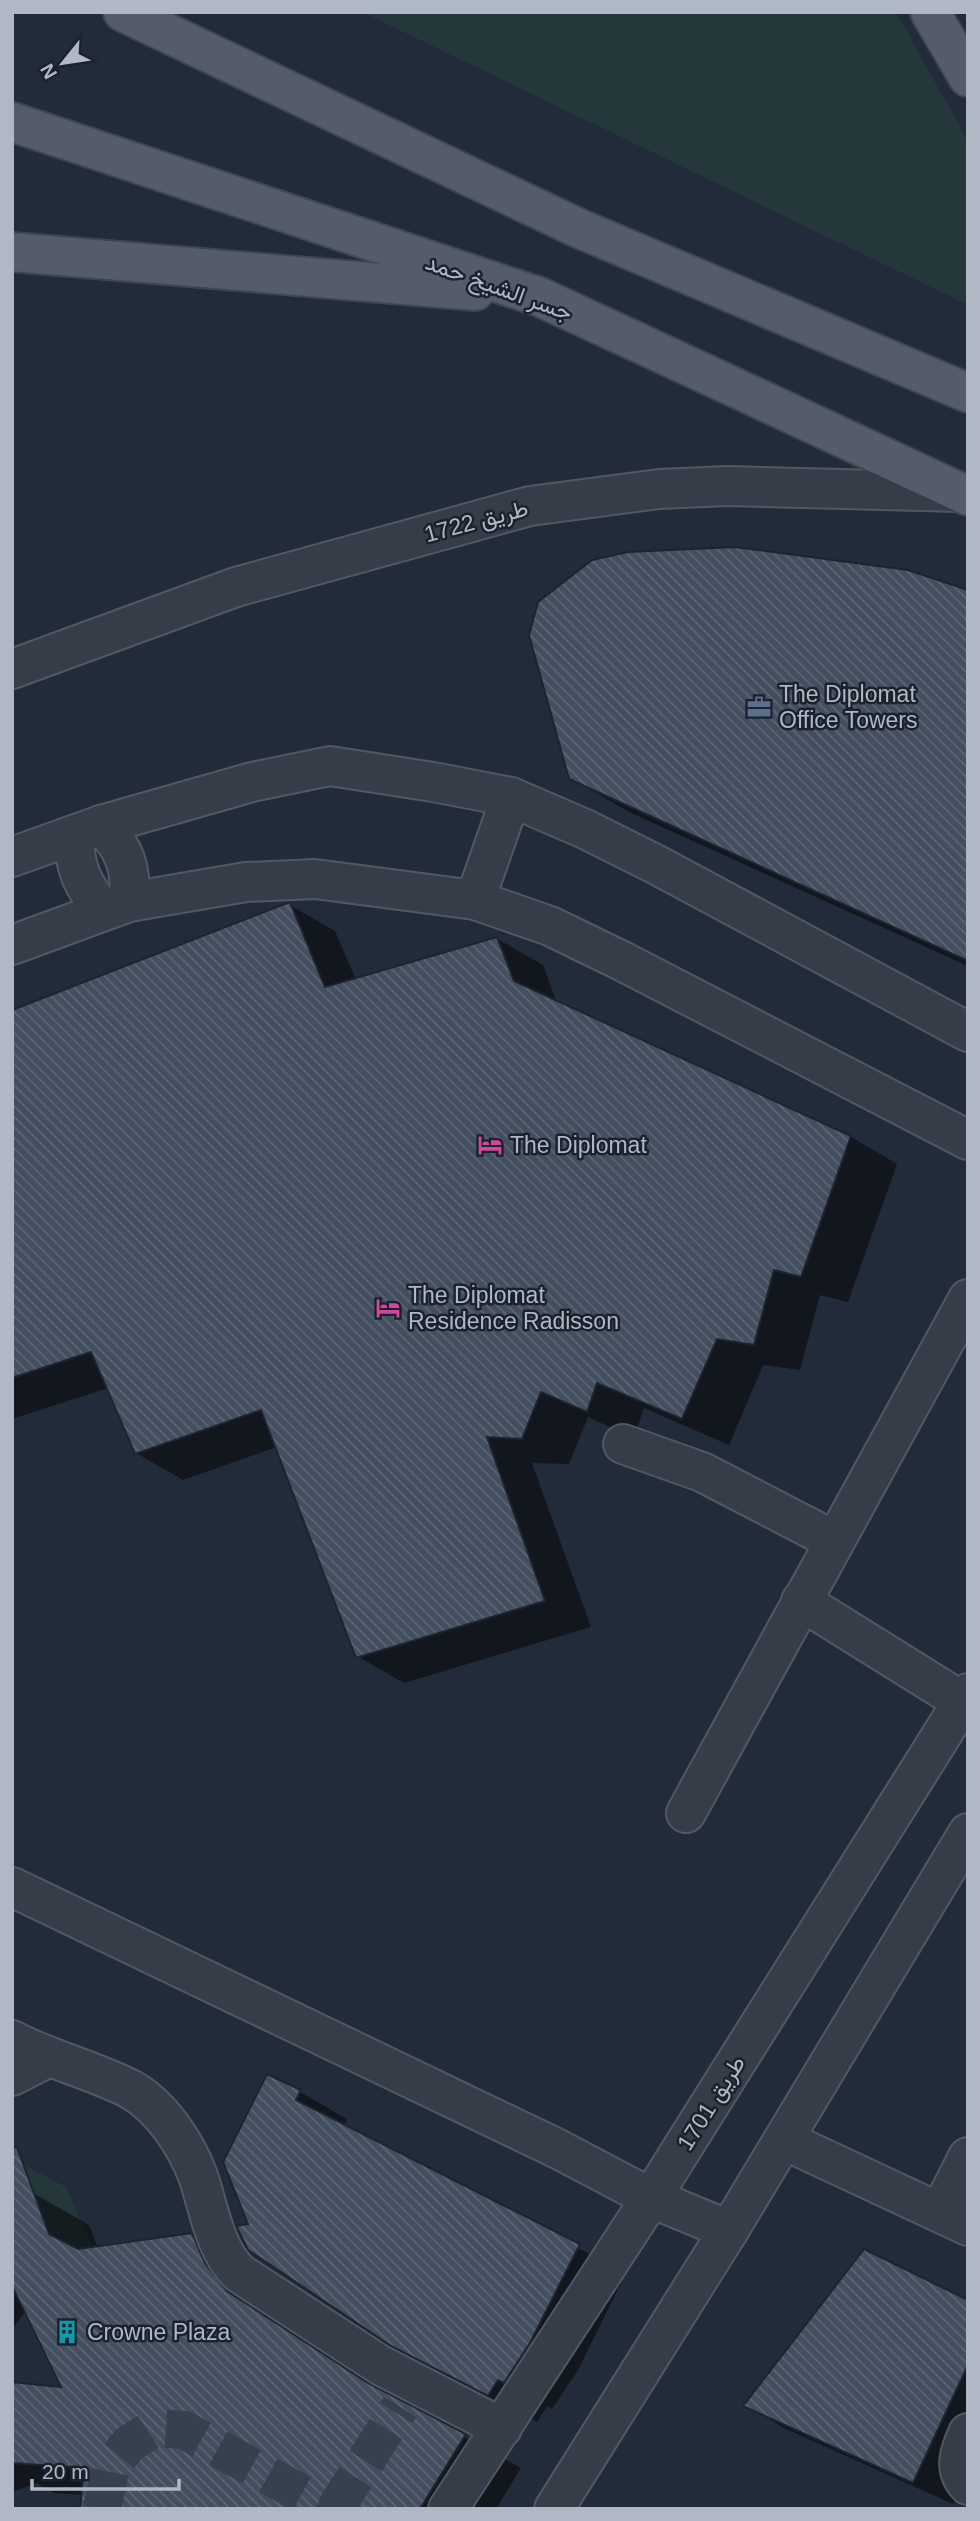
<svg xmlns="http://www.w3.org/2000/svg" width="980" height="2521" font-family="Arial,Vazirmatn,sans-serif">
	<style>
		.grass { fill: #24373a }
		.shadow { fill: #0007 }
		.building { fill: url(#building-back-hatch); stroke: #1d2430; stroke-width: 2 }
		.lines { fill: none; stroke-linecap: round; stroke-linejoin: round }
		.minor-tunnel { stroke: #37404e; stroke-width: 38; stroke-dasharray: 38 19; stroke-linecap: butt }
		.minor-casing { stroke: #515864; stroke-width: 42 }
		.major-casing { stroke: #3f4652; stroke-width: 42 }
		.minor { stroke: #363d49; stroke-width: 38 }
		.major { stroke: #545c69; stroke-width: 38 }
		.labels { text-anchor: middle; stroke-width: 5; stroke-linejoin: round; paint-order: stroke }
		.street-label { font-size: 23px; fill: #b1b8c5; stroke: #1b222e }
		.poi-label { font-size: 23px; fill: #b1b8c5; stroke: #1b222e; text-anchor: start }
	</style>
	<defs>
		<pattern id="building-back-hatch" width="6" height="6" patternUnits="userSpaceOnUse" patternTransform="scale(1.75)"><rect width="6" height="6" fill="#434e5e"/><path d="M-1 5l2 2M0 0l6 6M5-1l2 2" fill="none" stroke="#5c6574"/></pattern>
	</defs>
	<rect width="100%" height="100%" fill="#222b39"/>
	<g class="grass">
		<path d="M 362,12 L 896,12 L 968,141 L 968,305 Z"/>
		<path d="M 19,2162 L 66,2187 L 106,2279 L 49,2234 Z"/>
	</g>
	<g class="shadow">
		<path d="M 968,592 L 968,966 L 629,812 L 571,778 Z"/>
		<path d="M 288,904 L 335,931 L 356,980 L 496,938 L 543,965 L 557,1003 L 851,1137 L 897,1164 L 848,1302 L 820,1295 L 800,1370 L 763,1365 L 729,1445 L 644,1408 L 634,1438 L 588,1417 L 569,1464 L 532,1463 L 591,1627 L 404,1683 L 357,1656 L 277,1447 L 183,1480 L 136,1453 L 108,1388 L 12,1419 L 12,1011 Z"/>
		<path d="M 300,2092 L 347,2119 L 344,2126 L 626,2273 L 578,2370 L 552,2409 L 547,2406 L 537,2422 L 392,2345 L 250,2226 L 225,2162 Z"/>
		<path d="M 33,2193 L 89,2225 L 98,2248 L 192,2234 L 248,2267 L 261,2298 L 284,2326 L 399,2401 L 521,2468 L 496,2509 L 82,2509 L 83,2495 L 54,2493 L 37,2483 L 12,2492 L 12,2384 L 63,2389 L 26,2311 L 12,2329 L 12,2206 Z"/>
		<path d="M 968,2302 L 968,2472 L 953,2504 L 784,2428 L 745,2405 Z"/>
	</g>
	<g class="building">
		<path d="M 735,547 L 908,570 L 968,590 L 968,961 L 569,779 L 529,635 L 538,602 L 592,560 L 628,552 Z"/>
		<path d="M 290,902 L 325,987 L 497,937 L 514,981 L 851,1136 L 801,1277 L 774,1270 L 754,1345 L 717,1339 L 682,1419 L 597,1383 L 587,1412 L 541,1392 L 522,1439 L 487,1437 L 545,1601 L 356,1658 L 261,1410 L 135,1454 L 91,1352 L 12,1378 L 12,1010 Z"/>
		<path d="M 267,2074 L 301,2090 L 296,2100 L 580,2244 L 530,2343 L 504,2383 L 498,2380 L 488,2396 L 391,2346 L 248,2250 L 236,2226 L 248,2224 L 223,2162 Z"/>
		<path d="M 17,2147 L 49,2234 L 78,2249 L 192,2233 L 205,2263 L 227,2291 L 368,2383 L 466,2434 L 420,2509 L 80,2509 L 84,2468 L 12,2463 L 12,2382 L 61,2387 L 12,2286 L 12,2148 Z"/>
		<path d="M 864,2249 L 968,2300 L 968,2365 L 913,2483 L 743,2406 Z"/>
	</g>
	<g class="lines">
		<g class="minor-tunnel">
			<path d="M 102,2509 L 111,2466 L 129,2444 L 154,2428 L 184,2430 L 330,2509"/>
			<path d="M 335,2509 L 400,2407"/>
		</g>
		<g class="minor-casing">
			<g id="minor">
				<path d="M 12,669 L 236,587 L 530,506 L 659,489 L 727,486 L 960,492"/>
				<path d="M 101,825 C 125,848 132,869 129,902"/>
				<path d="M 74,835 C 74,866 82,886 103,909"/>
				<path d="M 12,857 L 101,825 L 252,782 L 330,766 L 433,782 L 511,797 L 585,829 L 657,865 L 968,1032"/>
				<path d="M 475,900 L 511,797"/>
				<path d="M 12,945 L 129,902 L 246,882 L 315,879 L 475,900 L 550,926 L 622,961 L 968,1140"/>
				<path d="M 623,1444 L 702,1472 L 833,1540"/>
				<path d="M 801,1601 L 963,1702"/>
				<path d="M 686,1813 L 968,1299"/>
				<path d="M 12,1887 L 558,2149 L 651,2198 L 729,2230"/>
				<path d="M 12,2040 C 50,2060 93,2070 130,2089 C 161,2106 186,2144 198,2176 C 209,2208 214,2248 239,2273 L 380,2365 L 502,2428"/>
				<path d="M 12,2076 L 47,2058"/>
				<path d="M 784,2140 L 968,2226"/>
				<path d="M 940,2212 L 968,2157"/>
				<path d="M 968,2433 C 960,2451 953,2469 968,2485"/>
				<path d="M 448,2509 L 651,2198 L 968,1693"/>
				<path d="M 554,2509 L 729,2230 L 968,1833"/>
			</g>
		</g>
		<g class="major-casing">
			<g id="major">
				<path d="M 123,12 L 578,228 L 968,393"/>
				<path d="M 930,12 L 968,77"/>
				<path d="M 12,122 L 540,297 L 968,496"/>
				<path d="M 12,252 L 475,291"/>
			</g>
		</g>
		<use href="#minor" class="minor"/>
		<use href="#major" class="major"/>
	</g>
	<defs>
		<g id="office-bare" transform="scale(1.89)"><path d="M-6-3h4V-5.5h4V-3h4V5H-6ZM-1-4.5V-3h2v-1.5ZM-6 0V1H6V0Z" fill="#5c6f8a" stroke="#1b222e" stroke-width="2.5" paint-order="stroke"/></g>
		<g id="hotel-bare" transform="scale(1.89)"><path d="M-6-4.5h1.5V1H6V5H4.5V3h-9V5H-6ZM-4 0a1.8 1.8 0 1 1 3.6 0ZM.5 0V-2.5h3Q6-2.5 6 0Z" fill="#d1479c" stroke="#1b222e" stroke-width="2.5" paint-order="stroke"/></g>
		<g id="building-bare" transform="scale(1.89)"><path d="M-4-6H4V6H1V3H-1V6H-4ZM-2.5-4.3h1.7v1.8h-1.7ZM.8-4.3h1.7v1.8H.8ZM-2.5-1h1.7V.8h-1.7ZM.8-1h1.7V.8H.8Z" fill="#0f9aa8" stroke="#1b222e" stroke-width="2.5" paint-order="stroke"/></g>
	</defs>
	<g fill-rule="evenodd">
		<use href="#office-bare" x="759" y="707"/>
		<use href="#hotel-bare" x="490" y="1145"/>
		<use href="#hotel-bare" x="388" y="1308"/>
		<use href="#building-bare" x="67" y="2332"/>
	</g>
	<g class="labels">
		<g class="street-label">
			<text transform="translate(499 287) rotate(20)" y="8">جسر الشيخ حمد</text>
			<text transform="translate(476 521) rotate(-15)" y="8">طريق 1722</text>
			<text transform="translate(711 2103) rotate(-58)" y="8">طريق 1701</text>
		</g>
		<g class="poi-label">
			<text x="779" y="702">The Diplomat<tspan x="779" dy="26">Office Towers</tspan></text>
			<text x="510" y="1153">The Diplomat</text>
			<text x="408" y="1303">The Diplomat<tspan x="408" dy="26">Residence Radisson</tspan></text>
			<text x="87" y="2340">Crowne Plaza</text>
		</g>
	</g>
	<rect width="980" height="2521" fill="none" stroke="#b1b8c5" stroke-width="28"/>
	<g transform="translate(63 63) rotate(240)" stroke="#1b222e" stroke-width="5" paint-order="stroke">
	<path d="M0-5L12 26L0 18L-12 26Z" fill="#b1b8c5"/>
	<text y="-10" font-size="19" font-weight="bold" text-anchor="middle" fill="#b1b8c5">N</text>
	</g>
	<path d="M32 2479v10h147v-10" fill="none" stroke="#b1b8c5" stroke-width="3.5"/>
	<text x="42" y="2479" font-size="21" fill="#b1b8c5" stroke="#1b222e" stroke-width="5" paint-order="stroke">20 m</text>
</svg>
